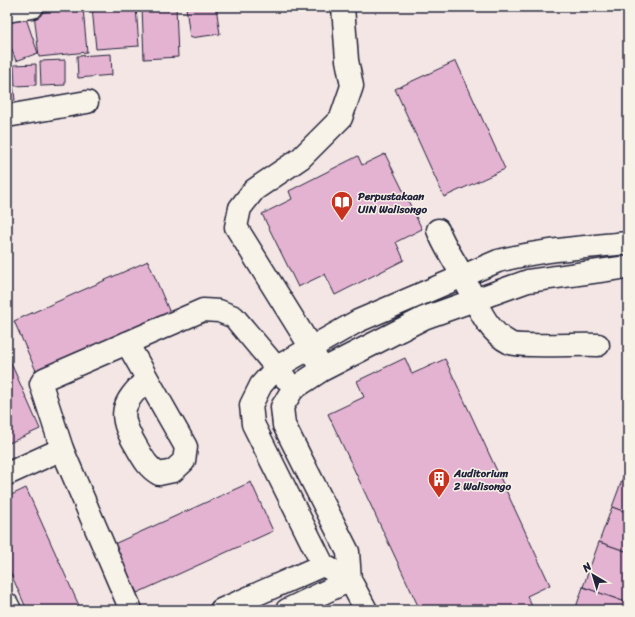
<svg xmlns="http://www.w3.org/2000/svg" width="635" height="617" font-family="Sriracha,sans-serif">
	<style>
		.building { fill: #e5b3d2; stroke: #22223b }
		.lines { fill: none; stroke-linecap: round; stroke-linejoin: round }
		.minor-casing { stroke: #22223b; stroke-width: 25 }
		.minor { stroke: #f7f3e8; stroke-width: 22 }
		.labels { text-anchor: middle; stroke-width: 3; stroke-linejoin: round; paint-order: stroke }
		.poi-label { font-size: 11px; font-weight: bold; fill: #22223b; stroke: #f7f3e8; text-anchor: start }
	</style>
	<rect width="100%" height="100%" fill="#f3e6e4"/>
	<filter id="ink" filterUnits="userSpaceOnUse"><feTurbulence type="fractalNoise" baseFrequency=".025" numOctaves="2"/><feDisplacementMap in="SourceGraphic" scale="8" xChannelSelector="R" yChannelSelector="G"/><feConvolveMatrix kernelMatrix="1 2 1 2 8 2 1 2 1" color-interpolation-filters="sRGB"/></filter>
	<g filter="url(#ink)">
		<g class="building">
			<path d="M 92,7 L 136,7 L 139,46 L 96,49 Z"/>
			<path d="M 142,7 L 176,7 L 178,57 L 144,59 Z"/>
			<path d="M 186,7 L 216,7 L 220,34 L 190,38 Z"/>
			<path d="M 83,8 L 87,52 L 39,57 L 34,13 Z"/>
			<path d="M 23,10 L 38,53 L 16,61 L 7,36 L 7,15 Z"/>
			<path d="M 111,54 L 112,75 L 78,78 L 77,56 Z"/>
			<path d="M 65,60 L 65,85 L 41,86 L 40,61 Z"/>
			<path d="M 456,61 L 505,169 L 444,197 L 395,89 Z"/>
			<path d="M 36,64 L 36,85 L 15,86 L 14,65 Z"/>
			<path d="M 11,67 L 15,100 L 7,101 L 7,68 Z"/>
			<path d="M 385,154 L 422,229 L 396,242 L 404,260 L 335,295 L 325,274 L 298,287 L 262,214 L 292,199 L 289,191 L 358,156 L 362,165 Z"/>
			<path d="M 148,261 L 170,313 L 37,373 L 14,321 Z"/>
			<path d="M 7,354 L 40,429 L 7,444 Z"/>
			<path d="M 405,358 L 412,374 L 445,359 L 550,585 L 527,596 L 534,610 L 420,610 L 328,414 L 364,397 L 357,381 Z"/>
			<path d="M 625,472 L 628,473 L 628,513 L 612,507 Z"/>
			<path d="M 251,482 L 273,531 L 137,593 L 114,544 Z"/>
			<path d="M 26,488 L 81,610 L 27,610 L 7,565 L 7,497 Z"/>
			<path d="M 612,507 L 628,513 L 628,552 L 599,542 Z"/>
			<path d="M 599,542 L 628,552 L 628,603 L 583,587 Z"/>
			<path d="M 583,587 L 628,603 L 628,610 L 575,610 Z"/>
		</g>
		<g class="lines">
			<g class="minor-casing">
				<g id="minor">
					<path d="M 7,11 L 32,7"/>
					<path d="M 7,116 L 87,102"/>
					<path d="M 438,230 C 444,246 454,260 462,275 C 475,298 484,330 510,343 C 518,347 585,344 598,345"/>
					<path d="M 127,343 L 186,447 L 184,461 L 173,471 L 159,474 C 147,467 143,458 136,446 C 117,414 121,404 147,379"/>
					<path d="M 317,360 L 310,346 L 236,227 L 240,208 L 254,190 L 301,158 L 341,118 L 352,86 L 347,60 L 343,7"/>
					<path d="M 7,474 L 62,449"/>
					<path d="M 7,604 L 10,610"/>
					<path d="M 131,610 L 62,449 L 41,384 L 44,379 L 203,310 L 219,311 L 234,317 L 285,378"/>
					<path d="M 221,610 L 323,565"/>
					<path d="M 287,610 L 350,580 L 348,552 L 284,425 L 282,407 L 293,389 L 322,370 L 424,318 L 528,281 L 628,267"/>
					<path d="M 366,610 L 350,580 L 323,565 L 253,424 L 251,405 L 261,385 L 277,367 L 358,321 L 498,261 C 541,250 584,247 628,243"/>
				</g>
			</g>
			<use href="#minor" class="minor"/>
		</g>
	</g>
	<defs>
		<g id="library-pin" transform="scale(1.15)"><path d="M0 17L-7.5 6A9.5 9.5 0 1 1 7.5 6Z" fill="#c8321e" stroke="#f7f3e8"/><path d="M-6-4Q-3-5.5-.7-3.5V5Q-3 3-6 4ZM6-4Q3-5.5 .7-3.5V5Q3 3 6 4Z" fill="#fff"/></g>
		<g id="building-pin" transform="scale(1.15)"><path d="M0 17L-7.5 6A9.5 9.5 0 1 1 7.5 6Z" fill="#c8321e" stroke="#f7f3e8"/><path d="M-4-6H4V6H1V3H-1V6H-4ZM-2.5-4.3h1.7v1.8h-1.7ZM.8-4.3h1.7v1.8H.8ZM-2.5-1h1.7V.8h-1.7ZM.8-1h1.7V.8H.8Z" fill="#fff"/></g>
	</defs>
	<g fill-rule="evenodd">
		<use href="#library-pin" x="342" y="202"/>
		<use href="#building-pin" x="439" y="479"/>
	</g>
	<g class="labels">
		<g class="poi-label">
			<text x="358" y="200">Perpustakaan<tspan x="358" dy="13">UIN Walisongo</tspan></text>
			<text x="454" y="477">Auditorium<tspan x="454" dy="13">2 Walisongo</tspan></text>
		</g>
	</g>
	<rect width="635" height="617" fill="none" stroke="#f7f3e8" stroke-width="24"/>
	<rect x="12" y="12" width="611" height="593" fill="none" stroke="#22223b" stroke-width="1.5" filter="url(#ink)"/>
	<g transform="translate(593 575) rotate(322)" stroke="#f7f3e8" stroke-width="3" paint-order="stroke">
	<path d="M0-3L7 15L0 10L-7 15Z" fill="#22223b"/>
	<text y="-6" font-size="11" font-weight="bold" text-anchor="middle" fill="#22223b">N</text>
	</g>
</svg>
